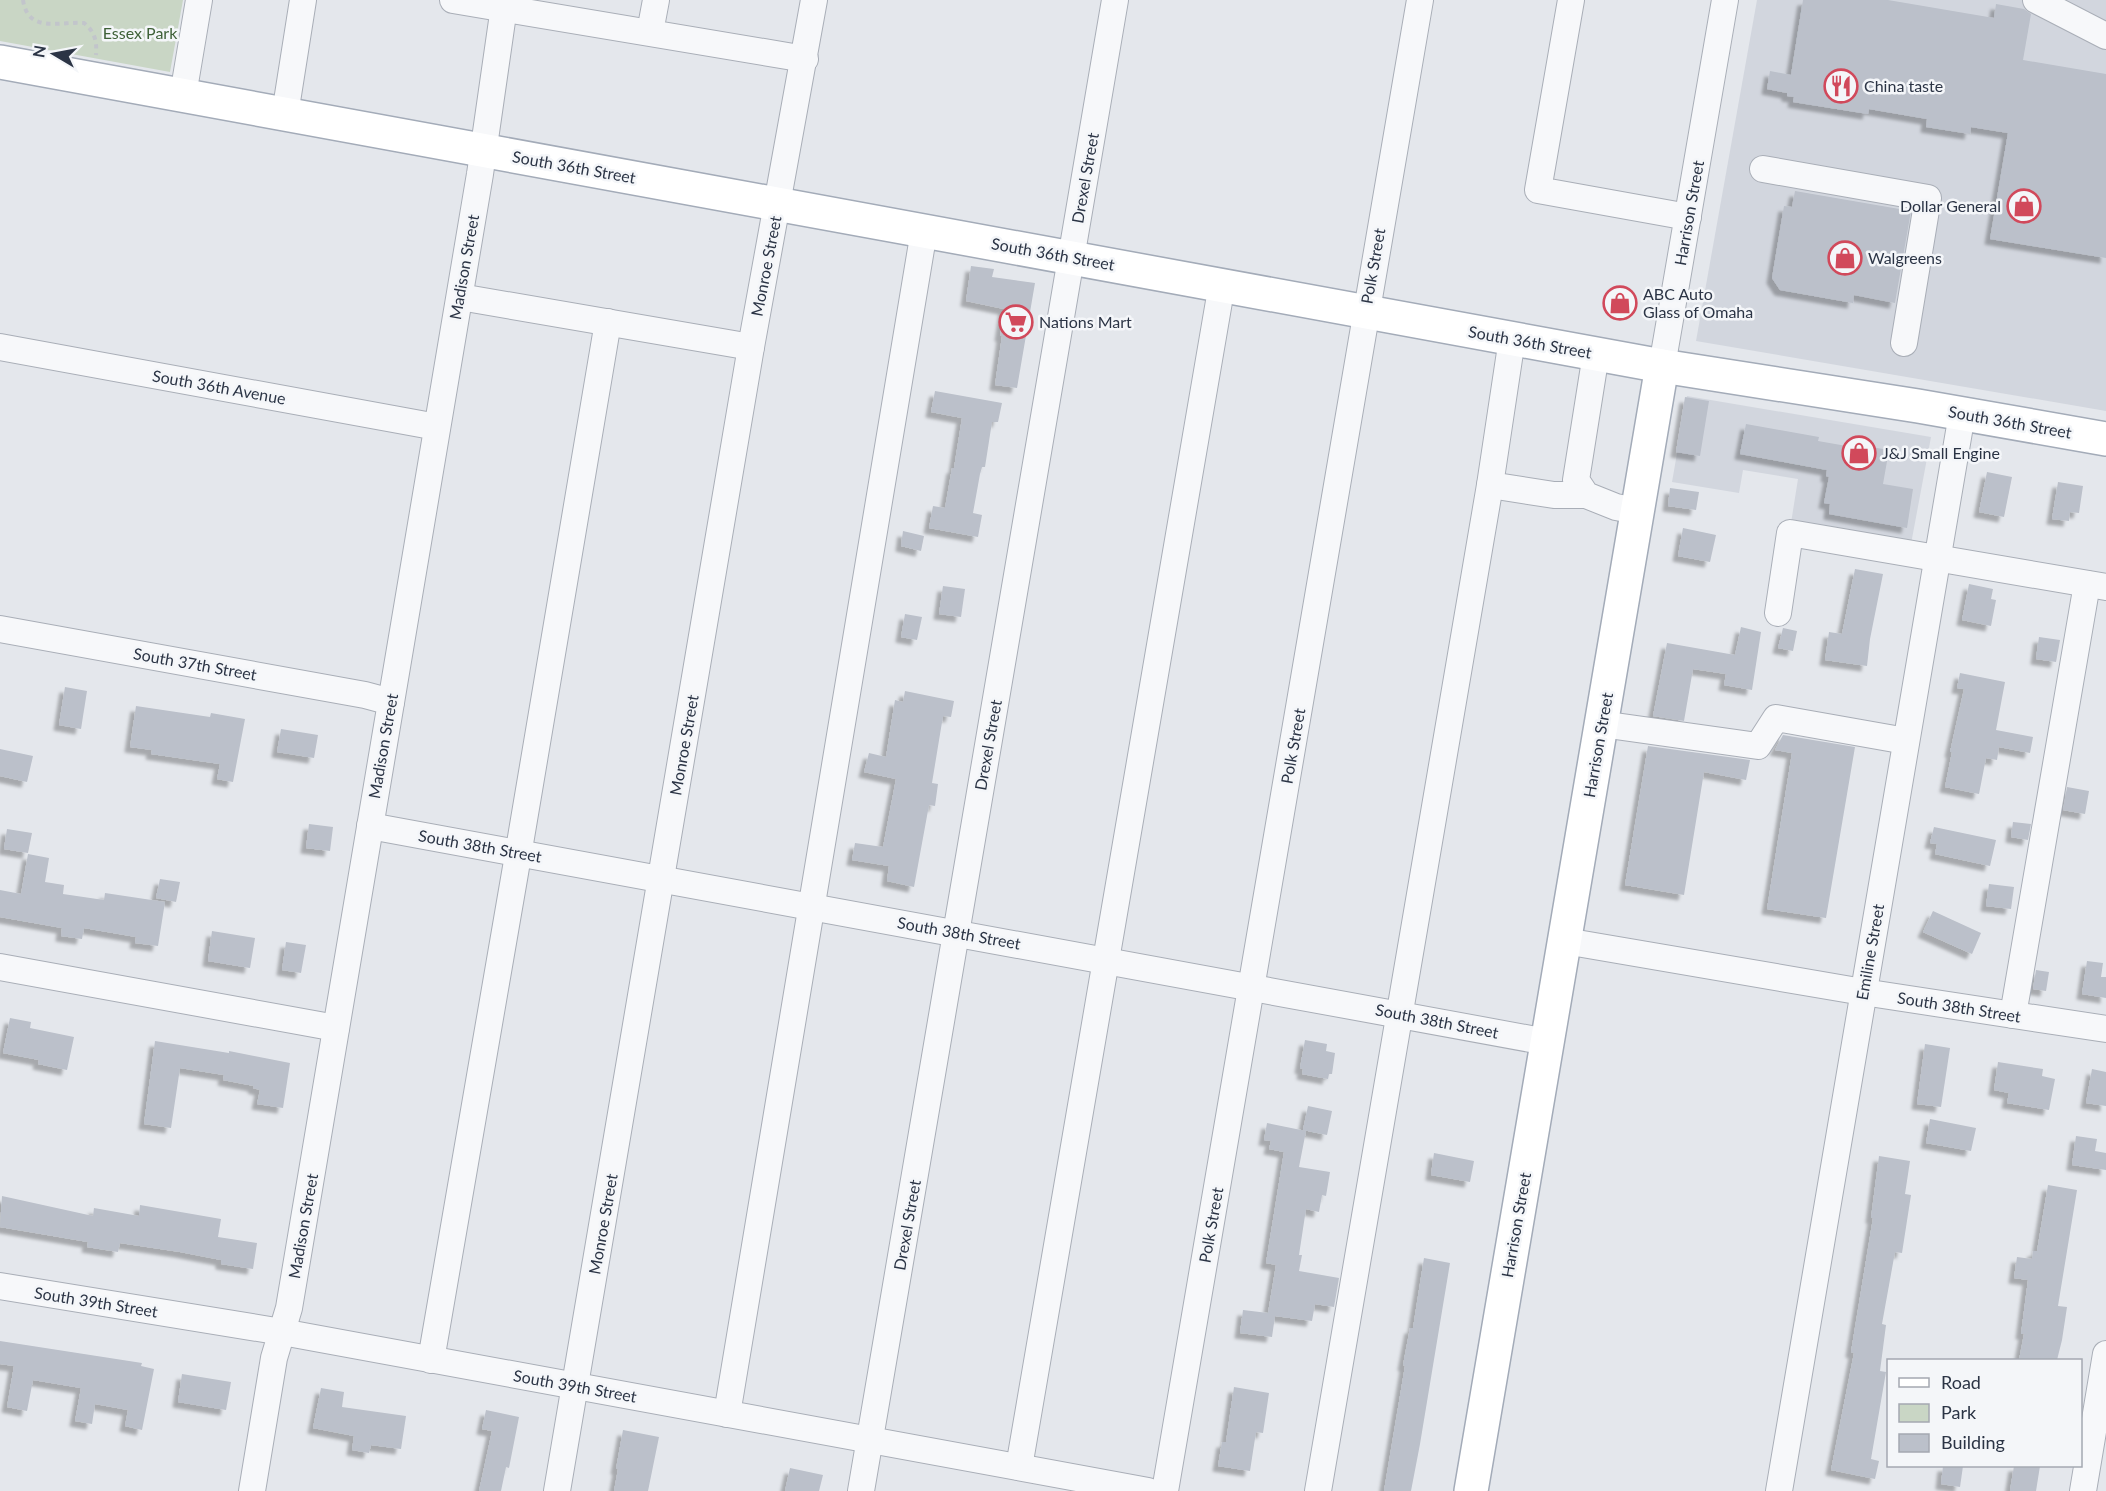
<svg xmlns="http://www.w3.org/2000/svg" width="2106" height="1491" font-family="Lato,sans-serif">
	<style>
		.built { fill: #d2d6de }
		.green { fill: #c9d6c5 }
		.building { fill: #bbc0ca; filter: url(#shadow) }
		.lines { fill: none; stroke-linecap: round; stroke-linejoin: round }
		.minor-casing { stroke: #a9aeb7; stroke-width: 28 }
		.major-casing { stroke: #a3abb8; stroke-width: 36 }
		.path { stroke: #c2c5cb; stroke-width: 4; stroke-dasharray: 4.5 4.5; stroke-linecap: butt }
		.minor { stroke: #f7f8fa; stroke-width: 26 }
		.major { stroke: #fff; stroke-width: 33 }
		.labels { text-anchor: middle; stroke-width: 5; stroke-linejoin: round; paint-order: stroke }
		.park-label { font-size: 16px; fill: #3f6138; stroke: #f4f6f9 }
		.poi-label { font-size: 16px; fill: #2b3445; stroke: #f4f6f9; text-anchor: start }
		.street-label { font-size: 16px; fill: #2b3445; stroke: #f4f6f9 }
	</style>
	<defs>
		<filter id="shadow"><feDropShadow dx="-5.5" dy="5.5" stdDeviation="1.5" flood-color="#0004"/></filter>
	</defs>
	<rect width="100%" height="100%" fill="#e4e7ec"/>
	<g class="built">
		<path d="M 1757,0 L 2106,0 L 2106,411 L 1696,341 Z"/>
		<path d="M 1687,396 L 1931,437 L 1911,544 L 1791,523 L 1798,479 L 1743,470 L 1739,493 L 1672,482 Z"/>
	</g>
	<path class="green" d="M 0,0 L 183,0 L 170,72 L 0,41 Z"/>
	<g class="building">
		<path d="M 1803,0 L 1888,0 L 1994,18 L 1996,4 L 2024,9 L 2031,14 L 2023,60 L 2106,74 L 2106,258 L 1990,239 L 2008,133 L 1971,127 L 1970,134 L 1926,127 L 1927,119 L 1869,109 L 1868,114 L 1793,102 L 1794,97 L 1787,96 L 1787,93 L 1767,89 L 1770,71 L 1791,75 Z"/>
		<path d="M 1795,191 L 1911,211 L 1895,303 L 1854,295 L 1853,303 L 1780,290 L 1772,278 L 1784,206 L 1792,207 Z"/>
		<path d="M 971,266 L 994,269 L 992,277 L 1035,283 L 1017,388 L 995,385 L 1002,336 L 1000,336 L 1004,309 L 966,301 Z"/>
		<path d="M 935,391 L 1002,403 L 998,422 L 992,422 L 985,467 L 982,467 L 980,474 L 973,513 L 982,515 L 978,537 L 929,528 L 933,506 L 945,508 L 952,468 L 954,468 L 962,418 L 931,412 Z"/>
		<path d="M 1685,397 L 1709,401 L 1700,456 L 1676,452 Z"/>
		<path d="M 1746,424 L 1819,437 L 1818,441 L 1858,448 L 1859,445 L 1889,450 L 1883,484 L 1913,489 L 1907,528 L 1829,514 L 1830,504 L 1824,503 L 1829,477 L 1826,476 L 1827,470 L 1740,454 Z"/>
		<path d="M 1987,472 L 2012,477 L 2004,517 L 1979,512 Z"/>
		<path d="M 2058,482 L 2083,486 L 2079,513 L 2070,512 L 2069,521 L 2052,519 Z"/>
		<path d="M 1670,488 L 1699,492 L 1696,510 L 1668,506 Z"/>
		<path d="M 1683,528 L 1716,535 L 1710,562 L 1678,556 Z"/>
		<path d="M 903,531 L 924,536 L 921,551 L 901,546 Z"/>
		<path d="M 1855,569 L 1883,574 L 1870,639 L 1867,666 L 1825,660 L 1829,632 L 1842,634 Z"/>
		<path d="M 1969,584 L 1993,589 L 1991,599 L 1996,600 L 1991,626 L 1962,620 Z"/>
		<path d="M 943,586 L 965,589 L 961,617 L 939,614 Z"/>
		<path d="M 905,614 L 922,617 L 917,640 L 901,637 Z"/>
		<path d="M 1741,627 L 1761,632 L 1752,690 L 1724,685 L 1726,674 L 1693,669 L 1684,721 L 1653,716 L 1667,643 L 1735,655 Z"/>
		<path d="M 1783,628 L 1797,631 L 1793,651 L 1778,648 Z"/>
		<path d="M 2039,637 L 2060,640 L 2056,662 L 2036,659 Z"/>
		<path d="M 1960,673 L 2005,682 L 1996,730 L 2033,737 L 2030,753 L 1999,747 L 1997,760 L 1986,758 L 1979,794 L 1945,787 L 1952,752 L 1950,752 L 1964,689 L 1957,688 Z"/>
		<path d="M 65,687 L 87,691 L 81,729 L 59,725 Z"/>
		<path d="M 905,691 L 954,701 L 951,717 L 943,716 L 932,783 L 938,784 L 935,806 L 929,805 L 914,887 L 887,881 L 889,866 L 852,860 L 855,843 L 883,847 L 896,779 L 864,772 L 869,753 L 886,757 L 895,700 L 903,702 Z"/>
		<path d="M 136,706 L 210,717 L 211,713 L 245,719 L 233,782 L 217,779 L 220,764 L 151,754 L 152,750 L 130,747 Z"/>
		<path d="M 281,729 L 318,735 L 314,758 L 277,752 Z"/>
		<path d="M 1783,735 L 1855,747 L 1826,918 L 1767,909 L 1792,753 L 1775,750 Z"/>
		<path d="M 1648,746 L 1750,760 L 1746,780 L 1704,772 L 1684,895 L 1625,885 Z"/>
		<path d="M 0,749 L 33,756 L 27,782 L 0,776 Z"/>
		<path d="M 2067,787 L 2089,791 L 2085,814 L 2063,810 Z"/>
		<path d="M 2013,822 L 2031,824 L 2028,840 L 2011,837 Z"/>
		<path d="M 309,824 L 333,827 L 330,851 L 306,848 Z"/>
		<path d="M 1934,827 L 1996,840 L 1990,866 L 1935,854 L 1937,844 L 1930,843 Z"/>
		<path d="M 7,829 L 32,833 L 28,853 L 4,849 Z"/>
		<path d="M 28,854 L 49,858 L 45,882 L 64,885 L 63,894 L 104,900 L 105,893 L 165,902 L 158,946 L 135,943 L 136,937 L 84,928 L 82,939 L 61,936 L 62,928 L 0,917 L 0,890 L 21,894 Z"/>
		<path d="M 160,879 L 180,882 L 176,902 L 156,898 Z"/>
		<path d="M 1989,884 L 2014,887 L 2011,909 L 1986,906 Z"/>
		<path d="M 1933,911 L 1981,933 L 1972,954 L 1923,932 Z"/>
		<path d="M 212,931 L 255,938 L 250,968 L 208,961 Z"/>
		<path d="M 286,942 L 306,945 L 301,973 L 282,970 Z"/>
		<path d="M 2087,961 L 2103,963 L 2101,977 L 2106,977 L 2106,998 L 2082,994 Z"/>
		<path d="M 2036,970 L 2049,972 L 2046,991 L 2033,989 Z"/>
		<path d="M 10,1018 L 31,1022 L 30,1028 L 74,1037 L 67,1070 L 38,1064 L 39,1060 L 3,1053 Z"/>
		<path d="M 1305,1040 L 1327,1044 L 1326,1051 L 1335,1053 L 1332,1074 L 1329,1074 L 1328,1079 L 1302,1074 L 1303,1069 L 1300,1068 Z"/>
		<path d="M 155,1041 L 229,1053 L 229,1051 L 290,1063 L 283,1108 L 257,1104 L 260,1090 L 253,1088 L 254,1086 L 223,1080 L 224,1075 L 180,1068 L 171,1128 L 144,1124 Z"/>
		<path d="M 1925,1044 L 1950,1048 L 1941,1107 L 1917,1104 Z"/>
		<path d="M 1998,1062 L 2043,1069 L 2042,1076 L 2055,1079 L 2049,1110 L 2007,1103 L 2009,1093 L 1994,1090 Z"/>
		<path d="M 2092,1069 L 2106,1072 L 2106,1106 L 2086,1103 Z"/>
		<path d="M 1308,1106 L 1332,1111 L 1327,1135 L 1303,1130 Z"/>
		<path d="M 1930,1119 L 1976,1128 L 1971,1151 L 1926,1143 Z"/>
		<path d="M 1267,1123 L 1306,1131 L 1299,1167 L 1330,1172 L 1326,1196 L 1322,1195 L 1319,1212 L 1306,1209 L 1299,1255 L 1302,1255 L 1299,1271 L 1339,1278 L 1334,1307 L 1315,1304 L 1312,1321 L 1275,1316 L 1272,1337 L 1240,1333 L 1243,1310 L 1268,1313 L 1276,1265 L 1266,1263 L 1284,1152 L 1269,1149 L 1271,1141 L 1264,1140 Z"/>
		<path d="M 2076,1136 L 2097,1139 L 2095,1151 L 2106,1153 L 2106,1170 L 2072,1165 Z"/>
		<path d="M 1434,1153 L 1474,1161 L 1470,1182 L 1431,1175 Z"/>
		<path d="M 1879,1156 L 1910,1161 L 1905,1194 L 1911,1195 L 1902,1253 L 1895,1252 L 1882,1324 L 1886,1325 L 1880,1371 L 1886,1372 L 1871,1459 L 1879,1461 L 1875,1479 L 1831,1470 L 1854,1353 L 1851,1352 L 1873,1218 L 1871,1218 Z"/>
		<path d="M 2048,1185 L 2077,1190 L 2058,1306 L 2067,1307 L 2062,1340 L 2057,1360 L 2019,1360 L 2024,1334 L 2021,1334 L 2028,1280 L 2014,1278 L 2017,1257 L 2032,1259 L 2033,1251 L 2037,1251 Z"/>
		<path d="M 2,1196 L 93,1216 L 94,1208 L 139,1216 L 140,1205 L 221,1219 L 218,1237 L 257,1243 L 253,1269 L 221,1264 L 221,1260 L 180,1252 L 120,1243 L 118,1252 L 87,1247 L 88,1242 L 0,1227 Z"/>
		<path d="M 1424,1258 L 1450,1263 L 1420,1444 L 1411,1491 L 1384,1491 L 1405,1366 L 1403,1365 L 1410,1328 L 1413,1328 Z"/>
		<path d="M 0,1341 L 142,1363 L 141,1366 L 154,1369 L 142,1430 L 125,1426 L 128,1410 L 95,1404 L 92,1424 L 75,1421 L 81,1388 L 33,1380 L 27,1411 L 7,1407 L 14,1366 L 0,1364 Z"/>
		<path d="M 182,1374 L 231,1382 L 226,1410 L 178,1402 Z"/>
		<path d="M 1234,1387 L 1269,1393 L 1263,1433 L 1256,1432 L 1250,1471 L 1218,1466 L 1222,1442 L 1226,1442 Z"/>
		<path d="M 321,1388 L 344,1392 L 342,1407 L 406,1416 L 401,1449 L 371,1445 L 369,1453 L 352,1450 L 354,1436 L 313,1428 Z"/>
		<path d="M 486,1410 L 519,1417 L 509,1468 L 506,1467 L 501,1491 L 479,1491 L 492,1431 L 482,1429 Z"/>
		<path d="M 623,1430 L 659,1437 L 648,1491 L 614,1491 L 618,1469 L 616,1469 Z"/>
		<path d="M 1943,1466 L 1963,1466 L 1960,1487 L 1941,1484 Z"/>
		<path d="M 2014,1466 L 2040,1466 L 2036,1491 L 2010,1491 Z"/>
		<path d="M 790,1468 L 823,1475 L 819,1491 L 785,1491 Z"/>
	</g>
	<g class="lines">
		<g class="minor-casing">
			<g id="minor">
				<path d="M 453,0 L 805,59"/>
				<path d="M 1571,0 L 1538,190 L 1688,217"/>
				<path d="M 2036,0 L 2106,36"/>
				<path d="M 650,32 L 656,0"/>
				<path d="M 183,95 L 199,0"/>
				<path d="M 285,114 L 303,0"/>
				<path d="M 1763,169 L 1928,198 L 1904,343"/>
				<path d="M 460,297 L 751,347"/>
				<path d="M 0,347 L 437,427"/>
				<path d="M 1596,354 L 1576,480 L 1586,495 L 1616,507 L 1637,511"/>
				<path d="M 1662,366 L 1725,0"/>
				<path d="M 1490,485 L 1554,495 L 1586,495"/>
				<path d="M 1778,613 L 1790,533 L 2106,587"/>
				<path d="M 0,629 L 365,695 L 391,702"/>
				<path d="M 1601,724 L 1758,746 L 1776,718 L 1906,741"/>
				<path d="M 370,826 L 1547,1042"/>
				<path d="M 1565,941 L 1863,992 L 2106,1029"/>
				<path d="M 0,967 L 336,1028"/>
				<path d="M 2013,1015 L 2087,584"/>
				<path d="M 0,1286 L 282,1332 L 1148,1491"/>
				<path d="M 431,1360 L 515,873 L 608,322"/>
				<path d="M 727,1414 L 924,231"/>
				<path d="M 1019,1467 L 1222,284"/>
				<path d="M 252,1491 L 274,1358 L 289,1308 L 480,174 L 505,0"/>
				<path d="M 557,1491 L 751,347 L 814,0"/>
				<path d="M 861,1491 L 1115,0"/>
				<path d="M 1165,1491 L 1420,0"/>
				<path d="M 1318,1491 L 1490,485 L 1512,339"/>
				<path d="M 1779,1491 L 1962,414"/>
				<path d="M 2083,1491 L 2106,1354"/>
			</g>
		</g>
		<g class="major-casing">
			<g id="major">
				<path d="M 0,62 L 1662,366 L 1918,406 L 2106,439"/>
				<path d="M 1471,1491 L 1662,366"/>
			</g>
		</g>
		<path class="path" d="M 23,0 C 28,34 60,21 84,23 C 95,32 97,41 96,55"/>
		<use href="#minor" class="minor"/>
		<use href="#major" class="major"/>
	</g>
	<defs>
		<g id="restaurant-ring" transform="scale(1.725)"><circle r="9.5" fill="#f4f6f9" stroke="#d1495b" stroke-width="1.5"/><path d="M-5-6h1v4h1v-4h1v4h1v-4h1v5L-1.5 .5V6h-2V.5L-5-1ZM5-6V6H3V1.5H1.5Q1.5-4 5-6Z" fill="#d1495b"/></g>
		<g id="shop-ring" transform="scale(1.725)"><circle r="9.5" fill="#f4f6f9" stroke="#d1495b" stroke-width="1.5"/><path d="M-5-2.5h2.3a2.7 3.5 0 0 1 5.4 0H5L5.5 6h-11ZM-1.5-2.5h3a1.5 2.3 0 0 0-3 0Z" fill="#d1495b"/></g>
		<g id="supermarket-ring" transform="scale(1.725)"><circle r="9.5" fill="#f4f6f9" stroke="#d1495b" stroke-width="1.5"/><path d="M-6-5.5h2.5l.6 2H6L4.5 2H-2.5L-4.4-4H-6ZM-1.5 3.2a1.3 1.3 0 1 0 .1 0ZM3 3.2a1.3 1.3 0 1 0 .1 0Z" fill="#d1495b"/></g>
	</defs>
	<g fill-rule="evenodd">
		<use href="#restaurant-ring" x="1841" y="86"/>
		<use href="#shop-ring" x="2024" y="206"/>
		<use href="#shop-ring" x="1845" y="258"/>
		<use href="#shop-ring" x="1620" y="303"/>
		<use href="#supermarket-ring" x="1016" y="322"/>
		<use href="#shop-ring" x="1859" y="453"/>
	</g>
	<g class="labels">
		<g class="park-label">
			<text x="140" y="39">Essex Park</text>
		</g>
		<g class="poi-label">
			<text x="1864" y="92">China taste</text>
			<text x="2001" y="212" text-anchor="end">Dollar General</text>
			<text x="1868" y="264">Walgreens</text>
			<text x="1643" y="300">ABC Auto<tspan x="1643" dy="18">Glass of Omaha</tspan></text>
			<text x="1039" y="328">Nations Mart</text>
			<text x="1882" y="459">J&amp;J Small Engine</text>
		</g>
		<g class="street-label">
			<text transform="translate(574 167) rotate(10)" y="6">South 36th Street</text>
			<text transform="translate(1085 178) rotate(-80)" y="6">Drexel Street</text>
			<text transform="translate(1689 213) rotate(-80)" y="6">Harrison Street</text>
			<text transform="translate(1053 254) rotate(10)" y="6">South 36th Street</text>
			<text transform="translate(766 266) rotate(-79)" y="6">Monroe Street</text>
			<text transform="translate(1373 266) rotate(-80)" y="6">Polk Street</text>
			<text transform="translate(464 267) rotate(-80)" y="6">Madison Street</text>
			<text transform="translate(1530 342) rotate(10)" y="6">South 36th Street</text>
			<text transform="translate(219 387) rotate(10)" y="6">South 36th Avenue</text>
			<text transform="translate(2010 422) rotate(10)" y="6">South 36th Street</text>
			<text transform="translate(195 664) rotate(10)" y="6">South 37th Street</text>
			<text transform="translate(684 745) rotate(-80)" y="6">Monroe Street</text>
			<text transform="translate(988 745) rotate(-80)" y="6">Drexel Street</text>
			<text transform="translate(1598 745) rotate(-80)" y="6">Harrison Street</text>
			<text transform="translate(383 746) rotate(-80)" y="6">Madison Street</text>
			<text transform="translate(1293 746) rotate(-80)" y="6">Polk Street</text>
			<text transform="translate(480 846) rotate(10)" y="6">South 38th Street</text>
			<text transform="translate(959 933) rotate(10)" y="6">South 38th Street</text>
			<text transform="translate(1870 952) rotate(-80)" y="6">Emiline Street</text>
			<text transform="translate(1959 1007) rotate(9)" y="6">South 38th Street</text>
			<text transform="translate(1437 1021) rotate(11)" y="6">South 38th Street</text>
			<text transform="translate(603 1224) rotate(-80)" y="6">Monroe Street</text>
			<text transform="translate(907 1225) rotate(-80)" y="6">Drexel Street</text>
			<text transform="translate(1211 1225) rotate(-80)" y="6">Polk Street</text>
			<text transform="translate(1516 1225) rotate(-80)" y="6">Harrison Street</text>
			<text transform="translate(303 1226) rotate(-80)" y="6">Madison Street</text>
			<text transform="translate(96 1302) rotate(9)" y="6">South 39th Street</text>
			<text transform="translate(575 1386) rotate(10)" y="6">South 39th Street</text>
		</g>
	</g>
	<rect x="1887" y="1359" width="195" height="108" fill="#f4f6f9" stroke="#a4a8b1" stroke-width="1.5"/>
	<rect x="1899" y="1378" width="30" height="9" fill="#ffffff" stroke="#a4a8b1" stroke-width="1.5"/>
	<text x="1941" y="1389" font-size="18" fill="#2b3445">Road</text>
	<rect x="1899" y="1404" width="30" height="18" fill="#c9d6c5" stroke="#a4a8b1" stroke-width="1.5"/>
	<text x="1941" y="1419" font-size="18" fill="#2b3445">Park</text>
	<rect x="1899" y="1434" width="30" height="18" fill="#bbc0ca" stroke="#a4a8b1" stroke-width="1.5"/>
	<text x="1941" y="1449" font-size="18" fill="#2b3445">Building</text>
	<g transform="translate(54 54) rotate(280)" stroke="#f4f6f9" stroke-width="4.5" paint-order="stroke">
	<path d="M0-4.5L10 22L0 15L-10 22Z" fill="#2b3445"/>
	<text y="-9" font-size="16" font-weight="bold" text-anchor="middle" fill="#2b3445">N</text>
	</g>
</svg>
